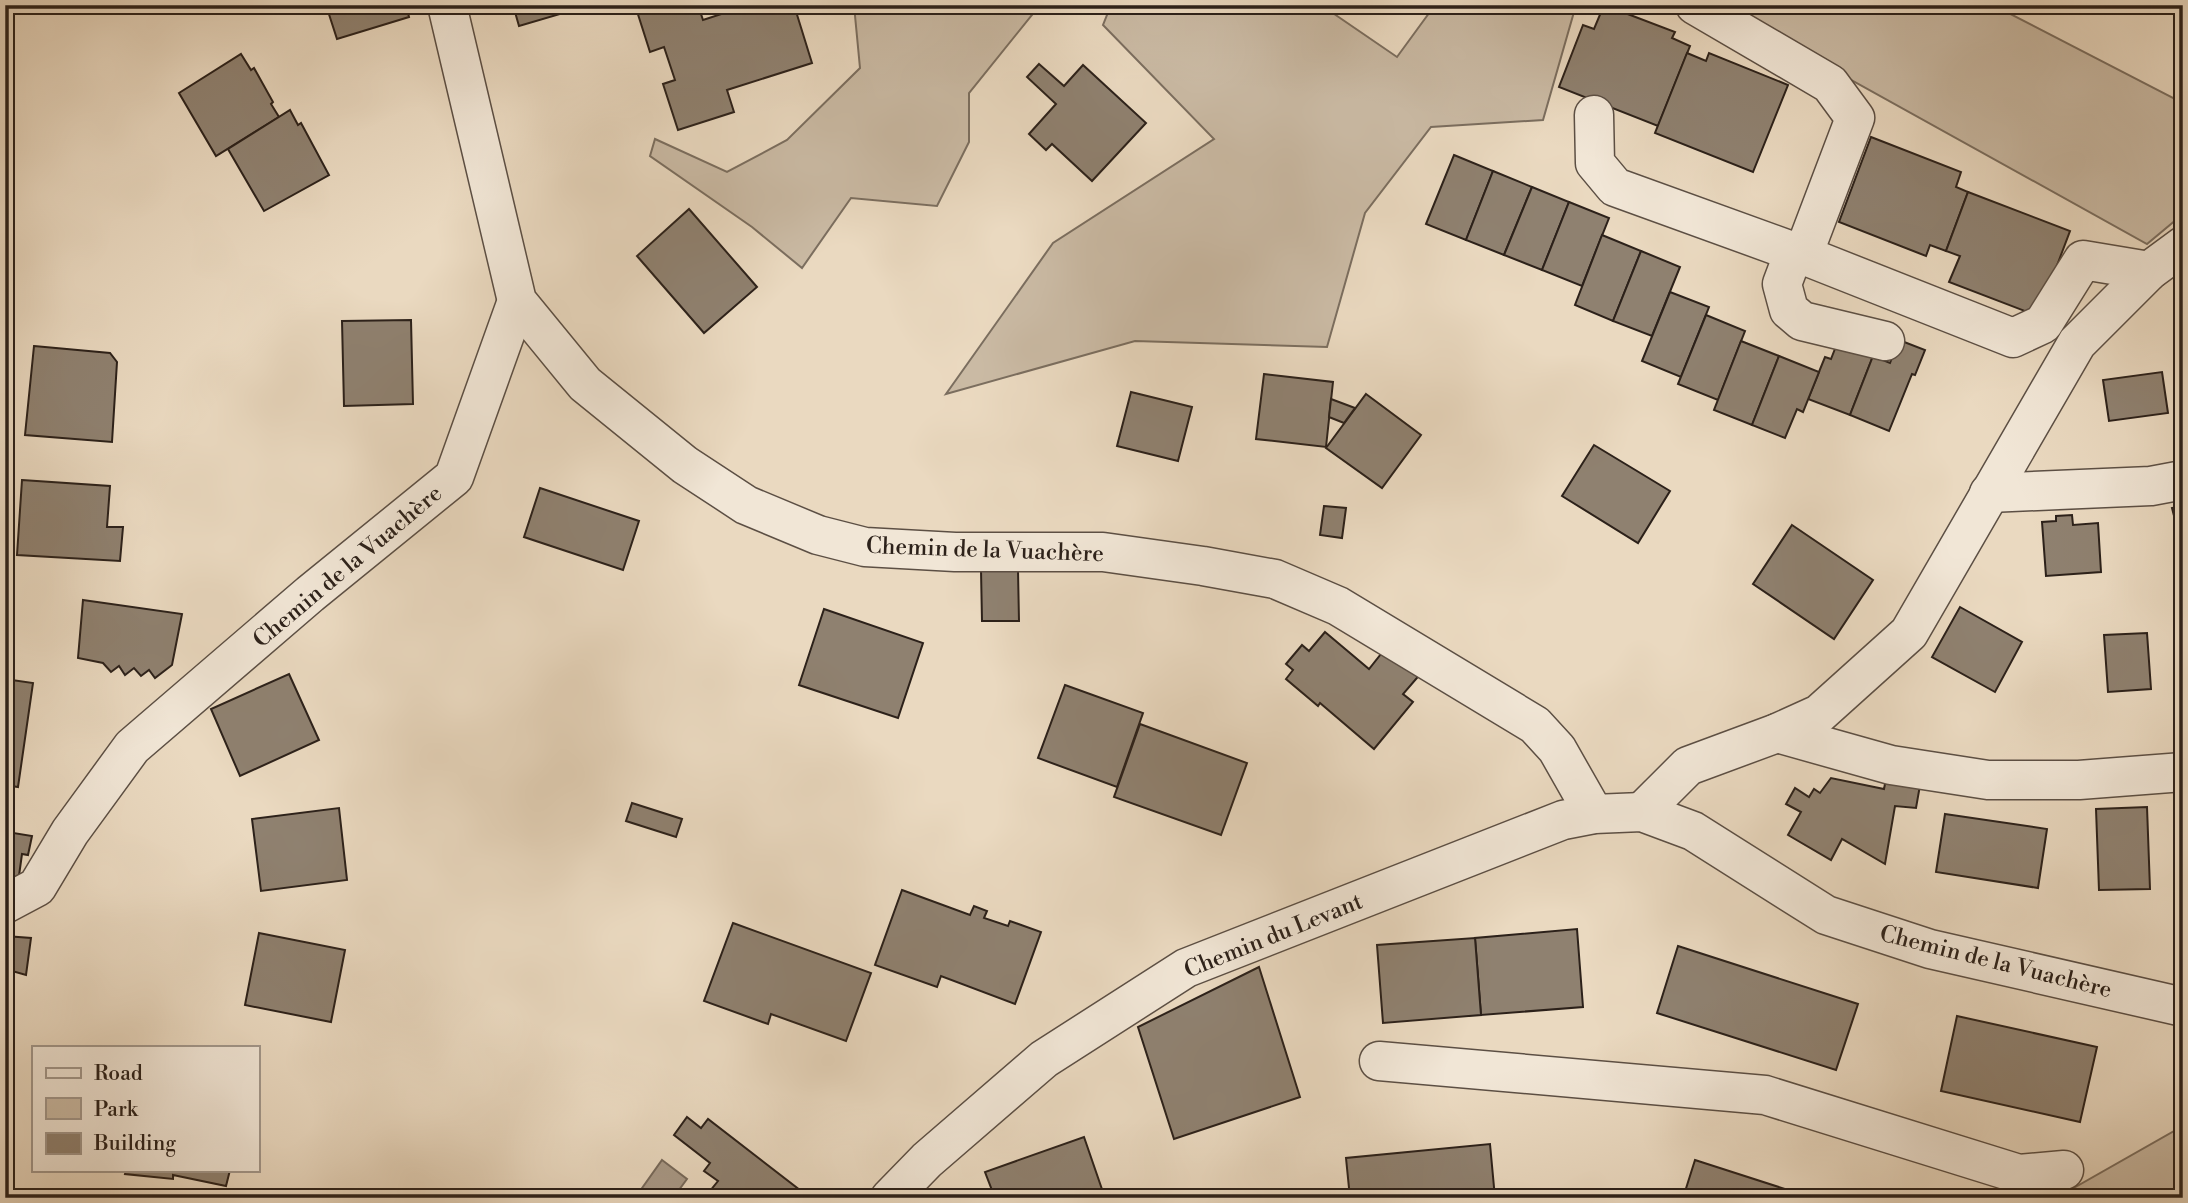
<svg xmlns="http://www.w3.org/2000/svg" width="2188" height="1203" font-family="'Libre Bodoni',serif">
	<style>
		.green { fill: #cabaa4; stroke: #7b6e5f; stroke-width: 2 }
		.water { fill: #a99a88; stroke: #776a5c; stroke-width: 2 }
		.building { fill: #8f8170; stroke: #2c211a; stroke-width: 2 }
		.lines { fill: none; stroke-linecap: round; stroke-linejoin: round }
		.minor-casing { stroke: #5c4f44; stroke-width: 41 }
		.minor { stroke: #f1e6d6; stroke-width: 38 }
		.labels { text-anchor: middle; stroke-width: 5; stroke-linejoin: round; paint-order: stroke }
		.street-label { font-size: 23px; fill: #2c211a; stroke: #f1e6d6 }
	</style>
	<rect width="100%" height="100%" fill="#ead9c0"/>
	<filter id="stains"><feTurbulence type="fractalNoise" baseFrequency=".00286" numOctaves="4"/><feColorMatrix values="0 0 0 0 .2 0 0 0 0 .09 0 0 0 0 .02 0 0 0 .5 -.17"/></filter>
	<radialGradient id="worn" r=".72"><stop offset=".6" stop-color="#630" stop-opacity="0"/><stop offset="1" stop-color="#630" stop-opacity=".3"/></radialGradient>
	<g class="green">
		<path d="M 854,5 L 1040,5 L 969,93 L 969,142 L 937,206 L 851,198 L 802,268 L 752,227 L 650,156 L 655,139 L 727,172 L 787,140 L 860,68 Z"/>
		<path d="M 1111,5 L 1321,5 L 1397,57 L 1435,5 L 1576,5 L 1543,120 L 1431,127 L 1365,213 L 1327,347 L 1135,341 L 946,394 L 1053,243 L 1214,139 L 1103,25 Z"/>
		<path d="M 1716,5 L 1993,5 L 2183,103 L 2183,214 L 2147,244 Z"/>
		<path d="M 2183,1126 L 2183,1198 L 2064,1198 L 2072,1189 Z"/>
	</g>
	<path class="water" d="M 662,1160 L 687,1179 L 673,1198 L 635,1198 Z"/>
	<g class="building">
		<path d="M 326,5 L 406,5 L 409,17 L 337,39 Z"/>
		<path d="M 513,5 L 583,5 L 584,7 L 519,26 Z"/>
		<path d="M 635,5 L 698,5 L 703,20 L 749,5 L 794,5 L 812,63 L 727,90 L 734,112 L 678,130 L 663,84 L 675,80 L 664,47 L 650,52 Z"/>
		<path d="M 1604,5 L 1675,32 L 1672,38 L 1690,46 L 1658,126 L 1559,87 L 1583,25 L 1594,29 Z"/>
		<path d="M 1687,53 L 1706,61 L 1709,53 L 1788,85 L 1753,172 L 1655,133 Z"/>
		<path d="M 241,54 L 251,70 L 254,68 L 273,102 L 271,104 L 279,117 L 216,156 L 179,93 Z"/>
		<path d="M 1039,64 L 1064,86 L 1083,65 L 1146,123 L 1092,181 L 1052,144 L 1046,150 L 1029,134 L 1056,104 L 1027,77 Z"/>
		<path d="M 290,110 L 298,125 L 301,123 L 329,175 L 264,211 L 228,149 Z"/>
		<path d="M 1871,137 L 1961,172 L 1956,187 L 1968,192 L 1946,251 L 1930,245 L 1926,256 L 1839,222 Z"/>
		<path d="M 1454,155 L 1493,171 L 1466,240 L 1426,224 Z"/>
		<path d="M 1493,171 L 1532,187 L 1504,255 L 1466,240 Z"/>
		<path d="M 1532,187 L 1569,202 L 1542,270 L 1504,255 Z"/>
		<path d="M 1968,192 L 2070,231 L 2038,316 L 1949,282 L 1960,256 L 1946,251 Z"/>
		<path d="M 1569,202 L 1609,218 L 1582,286 L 1542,270 Z"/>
		<path d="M 689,209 L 757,287 L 704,333 L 637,256 Z"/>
		<path d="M 1602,235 L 1641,251 L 1613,321 L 1575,305 Z"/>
		<path d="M 1641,251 L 1680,267 L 1652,336 L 1613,321 Z"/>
		<path d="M 1670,292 L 1709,307 L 1681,377 L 1642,361 Z"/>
		<path d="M 1706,315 L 1745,331 L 1718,400 L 1678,384 Z"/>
		<path d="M 411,320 L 413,404 L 344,406 L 342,321 Z"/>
		<path d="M 1840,336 L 1873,356 L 1850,415 L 1808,399 L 1825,357 L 1831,359 Z"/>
		<path d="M 1899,340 L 1925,350 L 1915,375 L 1912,374 L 1889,431 L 1850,415 L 1873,356 L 1890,363 Z"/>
		<path d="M 1741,341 L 1779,356 L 1752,425 L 1714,410 Z"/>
		<path d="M 34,346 L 110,353 L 117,362 L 112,442 L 25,435 Z"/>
		<path d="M 1779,356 L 1819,372 L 1803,412 L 1797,409 L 1785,438 L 1752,425 Z"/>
		<path d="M 2162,372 L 2168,413 L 2109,421 L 2103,380 Z"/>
		<path d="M 1264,374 L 1333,382 L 1326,447 L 1256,439 Z"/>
		<path d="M 1131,392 L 1192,407 L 1178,461 L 1117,446 Z"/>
		<path d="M 1366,394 L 1421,435 L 1382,488 L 1326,448 Z"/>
		<path d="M 1331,399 L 1355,408 L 1344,423 L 1329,417 Z"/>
		<path d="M 1594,445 L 1670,491 L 1638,543 L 1562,496 Z"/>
		<path d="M 22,480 L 110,486 L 107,527 L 123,527 L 120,561 L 17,555 Z"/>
		<path d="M 540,488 L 639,521 L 623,570 L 524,537 Z"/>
		<path d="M 1324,506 L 1346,508 L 1342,538 L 1320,535 Z"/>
		<path d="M 2183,506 L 2183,551 L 2172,508 Z"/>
		<path d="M 2072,515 L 2073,525 L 2098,523 L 2101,572 L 2046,576 L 2042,522 L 2056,521 L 2056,516 Z"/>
		<path d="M 1792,525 L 1873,580 L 1834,639 L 1753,584 Z"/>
		<path d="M 981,570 L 1018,570 L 1019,621 L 982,621 Z"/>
		<path d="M 83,600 L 182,614 L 172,665 L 155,678 L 149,670 L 141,676 L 134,668 L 125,675 L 119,666 L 111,672 L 103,663 L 78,658 Z"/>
		<path d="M 1960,607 L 2022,642 L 1995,692 L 1932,657 Z"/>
		<path d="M 824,609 L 923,643 L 898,718 L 799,685 Z"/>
		<path d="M 1325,632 L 1369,669 L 1381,654 L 1422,672 L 1403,694 L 1413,702 L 1374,749 L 1320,703 L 1318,706 L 1286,679 L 1293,670 L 1286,664 L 1302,645 L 1309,651 Z"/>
		<path d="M 2147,633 L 2151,689 L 2108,692 L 2104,635 Z"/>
		<path d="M 289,674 L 319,740 L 240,776 L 211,709 Z"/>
		<path d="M 5,679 L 33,683 L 18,787 L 5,785 Z"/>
		<path d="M 1065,685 L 1143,713 L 1117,787 L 1038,758 Z"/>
		<path d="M 1140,724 L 1247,763 L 1221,835 L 1114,797 Z"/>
		<path d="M 1888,769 L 1922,774 L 1916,808 L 1895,806 L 1885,864 L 1842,839 L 1831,860 L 1788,835 L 1801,812 L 1786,804 L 1795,788 L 1809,797 L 1814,789 L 1820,793 L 1831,778 L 1884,789 Z"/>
		<path d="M 632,803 L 682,819 L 676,837 L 626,821 Z"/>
		<path d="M 2147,807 L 2150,889 L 2099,890 L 2096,809 Z"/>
		<path d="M 339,808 L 347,880 L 261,891 L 252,819 Z"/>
		<path d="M 1945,814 L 2047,829 L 2038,888 L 1936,872 Z"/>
		<path d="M 5,820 L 8,820 L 7,832 L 32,836 L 28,855 L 22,854 L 18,883 L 5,882 Z"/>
		<path d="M 902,890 L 970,915 L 974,906 L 987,911 L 984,918 L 1008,926 L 1010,921 L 1041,932 L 1015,1004 L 941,976 L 937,987 L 875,965 Z"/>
		<path d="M 733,923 L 871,973 L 846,1041 L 771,1014 L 768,1024 L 704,1001 Z"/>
		<path d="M 1577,929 L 1583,1007 L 1481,1015 L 1475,938 Z"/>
		<path d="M 259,933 L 345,950 L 331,1022 L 245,1005 Z"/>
		<path d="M 5,936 L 31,938 L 26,975 L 5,969 Z"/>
		<path d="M 1475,938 L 1481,1015 L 1383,1023 L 1377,945 Z"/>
		<path d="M 1678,946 L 1858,1004 L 1836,1070 L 1657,1013 Z"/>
		<path d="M 1259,967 L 1300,1097 L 1174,1139 L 1138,1027 Z"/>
		<path d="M 1957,1016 L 2097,1047 L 2080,1122 L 1941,1091 Z"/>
		<path d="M 687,1117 L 701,1128 L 708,1119 L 805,1194 L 802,1198 L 708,1198 L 706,1196 L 718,1181 L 704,1171 L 710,1163 L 674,1135 Z"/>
		<path d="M 1084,1137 L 1105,1198 L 995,1198 L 985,1172 Z"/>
		<path d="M 1490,1144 L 1495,1198 L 1350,1198 L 1346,1158 Z"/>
		<path d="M 1695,1160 L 1813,1198 L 1683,1198 Z"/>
		<path d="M 126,1170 L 230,1170 L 226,1186 L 173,1175 L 173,1179 L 125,1174 Z"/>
	</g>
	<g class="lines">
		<g class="minor-casing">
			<g id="minor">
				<path d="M 447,5 L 517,301 L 585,384 L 685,465 L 746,505 L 818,535 L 865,547 L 955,552 L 1103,552 L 1203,566 L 1275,579 L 1338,606 L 1535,725 L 1557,749 L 1594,814"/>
				<path d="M 1695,5 L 1830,84 L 1855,118 L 1803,255 L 2013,338 L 2043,324 L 2083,260 L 2149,271"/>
				<path d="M 1594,115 L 1595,163 L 1615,187 L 1803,255"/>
				<path d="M 1794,252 L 1782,284 L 1789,310 L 1802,321 L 1885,341"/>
				<path d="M 1989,493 L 2151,486 L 2183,480"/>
				<path d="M 1777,733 L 1891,765 L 1988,780 L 2079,780 L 2183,772"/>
				<path d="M 1642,812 L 1688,766 L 1777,733 L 1819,714 L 1909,633 L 2077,343 L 2149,271 L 2183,246"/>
				<path d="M 5,904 L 37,887 L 70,832 L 132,747 L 310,594 L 454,477 L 517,301"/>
				<path d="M 1379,1061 L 1765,1095 L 2019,1174 L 2064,1170"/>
				<path d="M 890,1198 L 927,1160 L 1044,1059 L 1186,968 L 1563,820 L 1594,814 L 1642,812 L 1693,831 L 1826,915 L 1930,949 L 2183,1007"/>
			</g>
		</g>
		<use href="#minor" class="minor"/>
	</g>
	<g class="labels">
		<g class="street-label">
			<text transform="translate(985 549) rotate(2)" y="8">Chemin de la Vuachère</text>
			<text transform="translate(347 566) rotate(-40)" y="8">Chemin de la Vuachère</text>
			<text transform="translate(1273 935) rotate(-22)" y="8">Chemin du Levant</text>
			<text transform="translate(1996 961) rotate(14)" y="8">Chemin de la Vuachère</text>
		</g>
	</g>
	<rect width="2188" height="1203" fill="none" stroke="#ead9c0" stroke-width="28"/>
	<rect x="7" y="7" width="2174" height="1189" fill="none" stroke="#2c211a" stroke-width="3.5"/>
	<rect x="14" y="14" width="2160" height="1175" fill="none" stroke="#2c211a" stroke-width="2"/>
	<rect x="32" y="1046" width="228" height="126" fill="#f1e6d6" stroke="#a2978b" stroke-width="2"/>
	<rect x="46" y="1068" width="35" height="10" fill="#f1e6d6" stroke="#a2978b" stroke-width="2"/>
	<text x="94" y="1080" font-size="21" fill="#2c211a">Road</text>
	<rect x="46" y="1098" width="35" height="21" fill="#cabaa4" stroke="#a2978b" stroke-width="2"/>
	<text x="94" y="1116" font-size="21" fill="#2c211a">Park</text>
	<rect x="46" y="1133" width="35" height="21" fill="#8f8170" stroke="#a2978b" stroke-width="2"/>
	<text x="94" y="1150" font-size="21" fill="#2c211a">Building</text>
	<rect width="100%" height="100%" filter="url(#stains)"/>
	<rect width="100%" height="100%" fill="url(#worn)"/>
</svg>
